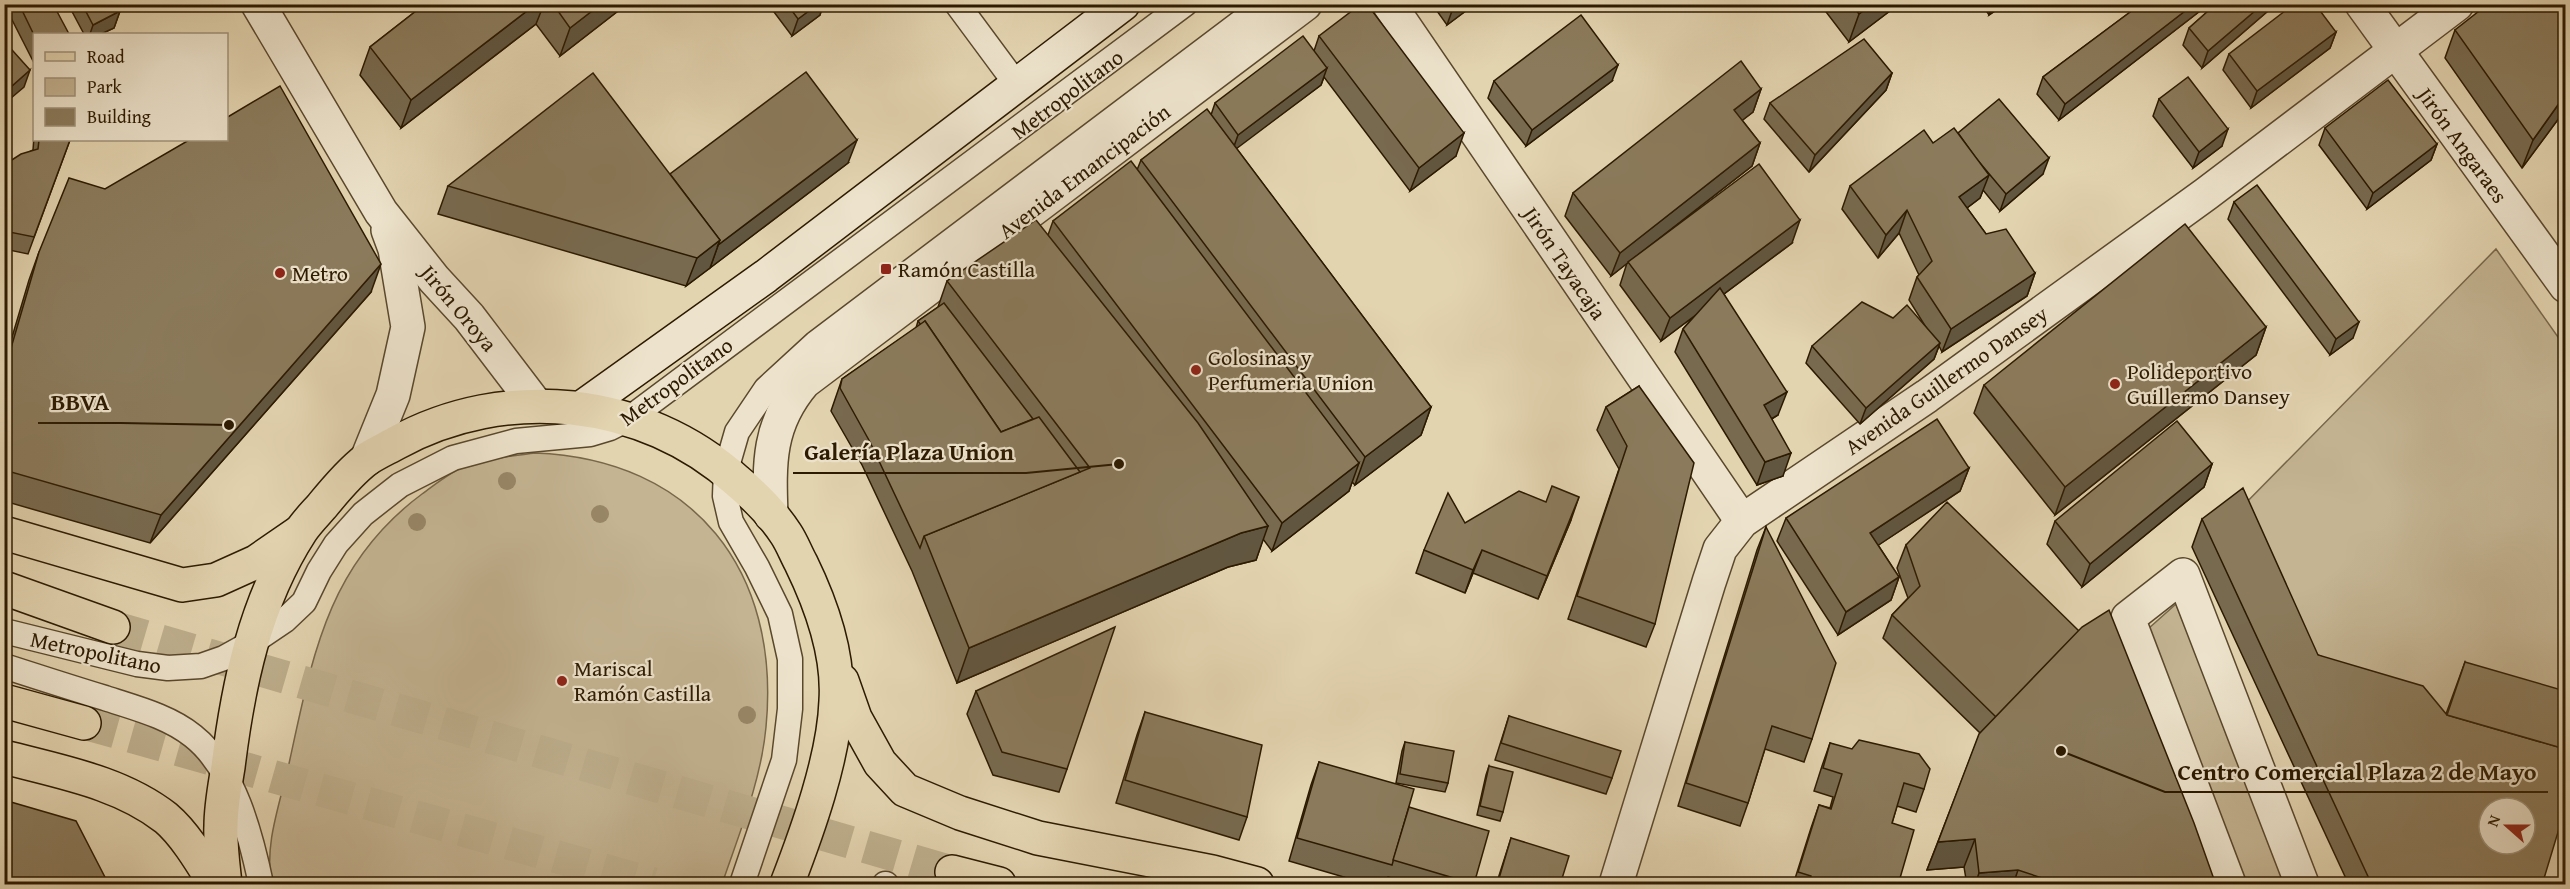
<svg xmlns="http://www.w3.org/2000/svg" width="2570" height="889" font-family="'Gentium Book Plus',serif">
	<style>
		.green { fill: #c4b492; stroke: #78674a; stroke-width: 1.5 }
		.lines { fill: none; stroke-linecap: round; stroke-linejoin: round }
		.primary-tunnel { stroke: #beaf8d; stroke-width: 33; stroke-dasharray: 33 16; stroke-linecap: butt }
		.lane-casing { stroke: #5a482d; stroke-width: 27 }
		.street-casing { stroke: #5a482d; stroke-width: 36 }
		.secondary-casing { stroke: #2c1a01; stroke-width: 36 }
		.primary-casing { stroke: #2c1a01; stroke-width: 36 }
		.lane { stroke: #ede3cc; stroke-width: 24 }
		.street { stroke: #ede3cc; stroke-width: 33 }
		.secondary { stroke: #ede3cc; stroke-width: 33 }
		.primary { stroke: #e3d4b0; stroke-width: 33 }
		.tree { fill: #988767 }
		.wall { fill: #786a4f; stroke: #2c1a01; stroke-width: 1.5 }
		.shaded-wall { fill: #615640; stroke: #2c1a01; stroke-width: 1.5 }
		.building { fill: #8b7b5c; stroke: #2c1a01; stroke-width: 1.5; fill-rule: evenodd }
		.poi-dot { fill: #8f2418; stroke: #ede3cc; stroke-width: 2 }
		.labels { text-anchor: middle; stroke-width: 4.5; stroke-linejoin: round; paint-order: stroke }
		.street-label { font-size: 22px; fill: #2c1a01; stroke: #ede3cc }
		.poi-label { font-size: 22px; fill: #2c1a01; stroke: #ede3cc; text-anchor: start }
		.leader { fill: none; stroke: #2c1a01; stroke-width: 2 }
		.callout-dot { fill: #2c1a01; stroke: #ede3cc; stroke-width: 2 }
		.callout-label { font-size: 24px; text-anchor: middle; font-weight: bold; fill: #2c1a01; stroke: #ede3cc; stroke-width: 4.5; stroke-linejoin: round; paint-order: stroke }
	</style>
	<rect width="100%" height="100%" fill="#e3d4b0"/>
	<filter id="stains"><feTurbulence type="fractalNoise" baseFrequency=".00333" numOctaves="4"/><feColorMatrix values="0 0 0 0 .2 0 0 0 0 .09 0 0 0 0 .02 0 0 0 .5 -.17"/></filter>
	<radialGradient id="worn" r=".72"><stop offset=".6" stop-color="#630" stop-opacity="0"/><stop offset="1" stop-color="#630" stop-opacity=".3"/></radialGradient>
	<g class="green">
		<path d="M 2496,249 L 2565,347 L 2565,716 L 2437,743 L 2308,683 L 2233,516 Z"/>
		<path d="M 535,453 C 694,459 781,571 766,727 C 761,781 739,834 722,884 L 272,884 C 263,845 282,798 290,759 C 313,653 329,563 422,494 C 436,484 451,471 468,465 C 489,458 512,456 535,453 Z"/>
		<path d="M 2176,604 L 2287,884 L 2246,884 L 2148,629 Z"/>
	</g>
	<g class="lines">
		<g class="primary-tunnel">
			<path d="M 113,627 L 952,872"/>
			<path d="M 84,723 L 653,884"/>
		</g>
		<g class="lane-casing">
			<g id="lane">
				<path d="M 957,4 L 1017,85"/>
				<path d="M 4,631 L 137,664 L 168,668 L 201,666 L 224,658 L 251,643 L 285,620 L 304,602 L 319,571 L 336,544 L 363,514 L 400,485 L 453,458 L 516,441 L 590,434 L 610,428 L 630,418 L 1185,4"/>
				<path d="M 4,666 C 38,677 72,688 105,698 C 135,708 168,716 193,736 C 234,768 251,836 261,884"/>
				<path d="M 742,884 L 784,760 L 790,709 L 790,659 L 780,614 L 757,567 L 731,522 L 725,496 L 726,470 L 737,432 L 766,389 L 816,343 L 1265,4"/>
				<path d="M 885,884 L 886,884"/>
			</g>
		</g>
		<g class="street-casing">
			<g id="street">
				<path d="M 258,4 L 381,212 L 434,279 L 469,317 L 536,405"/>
				<path d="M 1389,4 L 1742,521"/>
				<path d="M 2362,4 L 2566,286"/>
				<path d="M 367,459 L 393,395 L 408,327 L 395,249 L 388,230"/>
				<path d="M 771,515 C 769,463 768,424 804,382 L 1305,4"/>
				<path d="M 1616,884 L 1709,582 L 1720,549 L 1742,521 L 1927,396 L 2206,194 L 2457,4"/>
				<path d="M 2229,884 L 2128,618 L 2183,575 L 2302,884"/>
			</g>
		</g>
		<g class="secondary-casing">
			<path id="secondary" d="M 580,409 L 766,276 L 1123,4"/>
		</g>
		<g class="primary-casing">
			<g id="primary">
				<path d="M 4,533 L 182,585 L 216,580 L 256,562 L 298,533"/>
				<path d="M 4,588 L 113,627"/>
				<path d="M 842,681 L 855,718 L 880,763 L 905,790 L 960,813 L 1038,838 L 1212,872 L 1257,884"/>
				<path d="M 4,701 L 84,723"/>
				<path d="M 4,757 C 60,772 120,782 166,818 C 185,834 202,863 215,884"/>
				<path d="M 952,872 L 999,884"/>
				<path d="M 225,884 C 223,865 220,845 221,826 C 221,806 225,786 228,767 C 238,685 255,602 301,531 C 307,522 315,514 322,506 C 335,490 350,472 367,459 C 376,453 387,448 396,443 C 505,383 644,397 737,481 C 755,496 773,514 786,534 C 792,543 796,554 801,563 C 821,604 839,655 836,701 C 834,758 807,832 787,884"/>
			</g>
		</g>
		<use href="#lane" class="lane"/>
		<use href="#street" class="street"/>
		<use href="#secondary" class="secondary"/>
		<use href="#primary" class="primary"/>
	</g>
	<g class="tree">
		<circle cx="507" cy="481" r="9"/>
		<circle cx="600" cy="514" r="9"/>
		<circle cx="417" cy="522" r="9"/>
		<circle cx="747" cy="715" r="9"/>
	</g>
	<g class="wall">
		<path d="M 4,4 L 53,4 L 34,34 L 34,63 Z"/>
		<path d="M 68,4 L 116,4 L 120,11 L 114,28 L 101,34 L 84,34 Z"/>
		<path d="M 425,4 L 627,4 L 560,56 L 536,24 L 401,128 L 360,75 L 370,47 Z"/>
		<path d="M 768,4 L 823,4 L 820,15 L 792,36 Z"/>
		<path d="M 1432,4 L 1475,4 L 1447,25 Z"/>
		<path d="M 1820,4 L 1899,4 L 1849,42 Z"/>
		<path d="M 1982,4 L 2005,4 L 1989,15 Z"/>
		<path d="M 2141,4 L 2209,4 L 2059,120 L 2037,94 L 2043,77 Z"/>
		<path d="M 2216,4 L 2276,4 L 2202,68 L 2183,45 L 2189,28 Z"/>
		<path d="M 2455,30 L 2565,110 L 2522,168 L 2445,58 Z"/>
		<path d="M 2336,32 L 2330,48 L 2251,108 L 2223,70 L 2229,54 Z"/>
		<path d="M 1319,36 L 1456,156 L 1410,191 L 1324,77 L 1321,85 L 1236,148 L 1431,407 L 1421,435 L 1355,485 L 1352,482 L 1349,491 L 1272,551 L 1263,539 L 1256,560 L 1228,567 L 957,683 L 912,571 L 862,465 L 831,411 L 842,379 L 916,328 L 918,321 L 938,307 L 947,281 L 1048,235 L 1053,221 L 1137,170 L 1141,160 L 1211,115 L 1215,103 L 1314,51 Z"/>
		<path d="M 1892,73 L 1886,90 L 1809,172 L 1764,119 L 1770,103 Z"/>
		<path d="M 1494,81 L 1612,81 L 1526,146 L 1488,98 Z"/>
		<path d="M 1761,89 L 1753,112 L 1742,120 L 1760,143 L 1752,166 L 1665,234 L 1792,243 L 1724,294 L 1778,415 L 1772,419 L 1783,476 L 1757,485 L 1675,352 L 1683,329 L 1694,316 L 1661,341 L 1620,285 L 1627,263 L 1611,276 L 1565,216 L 1573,193 Z"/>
		<path d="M 2159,99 L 2222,146 L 2193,168 L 2153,116 Z"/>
		<path d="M 2325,128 L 2437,144 L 2431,160 L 2367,209 L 2319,145 Z"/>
		<path d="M 1958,133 L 2043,174 L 2000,211 L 1983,190 L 1980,198 L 1967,208 L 1986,234 L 2035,273 L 2027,296 L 1942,352 L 1939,346 L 1934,359 L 1860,424 L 1806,363 L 1812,346 L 1893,318 L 1927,329 L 1909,300 L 1917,277 L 1919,275 L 1899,233 L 1878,258 L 1842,209 L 1850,186 L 1933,143 Z"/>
		<path d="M 34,136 L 34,140 L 70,140 L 28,254 L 4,249 L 4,165 L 33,150 Z"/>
		<path d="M 848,163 L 686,286 L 438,214 L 448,186 L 670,174 Z"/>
		<path d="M 2234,202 L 2353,338 L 2330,355 L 2228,219 Z"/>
		<path d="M 39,252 L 371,292 L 150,543 L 4,501 L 4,364 L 29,280 Z"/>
		<path d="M 2266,327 L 2256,355 L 2055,515 L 1974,413 L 1984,385 Z"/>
		<path d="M 1639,386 L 1655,624 L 1646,647 L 1568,619 L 1619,469 L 1597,430 L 1606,407 Z"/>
		<path d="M 2212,464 L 2204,487 L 2082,587 L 2047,544 L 2055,521 Z"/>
		<path d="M 1969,468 L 1960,491 L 1878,545 L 1899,577 L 1891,600 L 1838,635 L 1777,541 L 1786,518 Z"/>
		<path d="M 2202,519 L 2318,655 L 2446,714 L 2465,662 L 2542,885 L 2349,885 L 2192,547 Z"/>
		<path d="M 1571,520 L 1538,599 L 1473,573 L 1465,593 L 1416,573 L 1424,550 L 1465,523 Z"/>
		<path d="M 1766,527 L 1812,739 L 1804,762 L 1765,749 L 1748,803 L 1740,826 L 1678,806 L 1757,550 Z"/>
		<path d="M 1906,545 L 2216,885 L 1967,885 L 1964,867 L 1927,870 L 1980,733 L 1883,638 L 1892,615 L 1908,598 L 1897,568 Z"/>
		<path d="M 976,691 L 1067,769 L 1059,792 L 993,775 L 967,714 Z"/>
		<path d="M 1145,712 L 1247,817 L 1239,840 L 1116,803 L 1137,735 Z"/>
		<path d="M 1509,716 L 1612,778 L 1606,794 L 1495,760 Z"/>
		<path d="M 1405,742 L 1448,783 L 1445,792 L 1396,783 L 1402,751 Z"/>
		<path d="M 1830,743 L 1924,789 L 1916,812 L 1897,806 L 1892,823 L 1898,885 L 1793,885 L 1811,828 L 1819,805 L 1830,808 L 1833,797 L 1814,791 L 1822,766 Z"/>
		<path d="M 1319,762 L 1409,807 L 1474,885 L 1414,885 L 1388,877 L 1385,885 L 1371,885 L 1289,861 L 1311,785 Z"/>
		<path d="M 1489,766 L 1503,812 L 1500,821 L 1477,815 L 1486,775 Z"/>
		<path d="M 1511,838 L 1560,885 L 1496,885 Z"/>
	</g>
	<g class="shaded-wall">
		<path d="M 536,4 L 544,4 L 536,24 L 401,128 L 411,100 Z"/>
		<path d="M 601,4 L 627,4 L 560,56 L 570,28 Z"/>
		<path d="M 818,4 L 823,4 L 820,15 L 792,36 L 798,19 Z"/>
		<path d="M 1458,4 L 1475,4 L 1447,25 L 1453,8 Z"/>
		<path d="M 1872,4 L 1899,4 L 1849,42 L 1859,14 Z"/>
		<path d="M 1993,4 L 2005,4 L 1989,15 Z"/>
		<path d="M 2194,4 L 2209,4 L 2059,120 L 2065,104 Z"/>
		<path d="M 2263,4 L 2276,4 L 2202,68 L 2208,51 Z"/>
		<path d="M 120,11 L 114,28 L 101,34 L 90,34 L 93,25 Z"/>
		<path d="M 2336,32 L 2330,48 L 2251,108 L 2257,91 Z"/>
		<path d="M 1618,65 L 1612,81 L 1526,146 L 1532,130 Z"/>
		<path d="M 1327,68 L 1321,85 L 1232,152 L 1238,135 Z"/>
		<path d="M 30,70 L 24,87 L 4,104 L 4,93 Z"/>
		<path d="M 1892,73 L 1886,90 L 1809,172 L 1815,155 Z"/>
		<path d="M 1761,89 L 1753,112 L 1726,133 L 1734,110 Z"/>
		<path d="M 2565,95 L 2565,110 L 2522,168 L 2533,140 Z"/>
		<path d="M 2228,129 L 2222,146 L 2193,168 L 2199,152 Z"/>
		<path d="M 1464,133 L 1456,156 L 1410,191 L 1419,168 Z"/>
		<path d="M 857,140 L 848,163 L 710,268 L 718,245 Z"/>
		<path d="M 1760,143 L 1752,166 L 1611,276 L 1620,253 Z"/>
		<path d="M 2437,144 L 2431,160 L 2367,209 L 2373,193 Z"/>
		<path d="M 2049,158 L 2043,174 L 2000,211 L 2006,194 Z"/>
		<path d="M 1989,175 L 1980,198 L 1951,220 L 1959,197 Z"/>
		<path d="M 1907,210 L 1899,233 L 1878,258 L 1886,235 Z"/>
		<path d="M 1800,220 L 1792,243 L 1661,341 L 1670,318 Z"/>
		<path d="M 720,240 L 710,268 L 686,286 L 697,258 Z"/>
		<path d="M 381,264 L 371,292 L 150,543 L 161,515 Z"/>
		<path d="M 2035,273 L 2027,296 L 1942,352 L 1951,329 Z"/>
		<path d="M 2359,322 L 2353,338 L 2330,355 L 2336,339 Z"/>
		<path d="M 2266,327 L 2256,355 L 2055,515 L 2065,487 Z"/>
		<path d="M 1940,343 L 1934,359 L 1860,424 L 1866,408 Z"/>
		<path d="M 1787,392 L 1778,415 L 1756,428 L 1764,405 Z"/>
		<path d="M 1431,407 L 1421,435 L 1355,485 L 1365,457 Z"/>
		<path d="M 1791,453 L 1783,476 L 1757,485 L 1765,462 Z"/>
		<path d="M 1359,463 L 1349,491 L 1272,551 L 1282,523 Z"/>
		<path d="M 2212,464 L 2204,487 L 2082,587 L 2090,564 Z"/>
		<path d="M 1969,468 L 1960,491 L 1862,556 L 1870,533 Z"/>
		<path d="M 1579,497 L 1571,520 L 1538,599 L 1547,576 Z"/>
		<path d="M 1268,526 L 1256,560 L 1228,567 L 957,683 L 969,648 L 1241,533 Z"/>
		<path d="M 1482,550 L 1473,573 L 1465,593 L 1473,570 Z"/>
		<path d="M 1899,577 L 1891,600 L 1838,635 L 1846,612 Z"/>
		<path d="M 1975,839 L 1964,867 L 1927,870 L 1938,842 Z"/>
		<path d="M 2018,870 L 2013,885 L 1975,885 L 1979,873 Z"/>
	</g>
	<g class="building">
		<path d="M 19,4 L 53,4 L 69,34 L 34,35 Z"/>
		<path d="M 82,4 L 116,4 L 120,11 L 93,25 Z"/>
		<path d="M 425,4 L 536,4 L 411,100 L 370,47 Z"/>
		<path d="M 553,4 L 601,4 L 570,28 Z"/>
		<path d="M 787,4 L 818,4 L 798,19 Z"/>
		<path d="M 1361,4 L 1367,4 L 1464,133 L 1419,168 L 1319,36 Z"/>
		<path d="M 1450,4 L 1458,4 L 1453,8 Z"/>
		<path d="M 1851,4 L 1872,4 L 1859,14 Z"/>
		<path d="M 2141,4 L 2194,4 L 2065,104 L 2043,77 Z"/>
		<path d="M 2216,4 L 2263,4 L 2208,51 L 2189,28 Z"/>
		<path d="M 2294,4 L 2315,4 L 2336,32 L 2257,91 L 2229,54 Z"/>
		<path d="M 2488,4 L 2565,4 L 2565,95 L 2533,140 L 2455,30 Z"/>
		<path d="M 1581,15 L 1618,65 L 1532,130 L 1494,81 Z"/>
		<path d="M 1303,36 L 1327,68 L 1238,135 L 1215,103 Z"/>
		<path d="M 1864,39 L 1892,73 L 1815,155 L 1770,103 Z"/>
		<path d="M 4,41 L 30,70 L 4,93 Z"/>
		<path d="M 1741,61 L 1761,89 L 1734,110 L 1760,143 L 1620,253 L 1573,193 Z"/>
		<path d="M 806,72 L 857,140 L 718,245 L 720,240 L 670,174 Z"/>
		<path d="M 593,73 L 720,240 L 697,258 L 448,186 Z"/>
		<path d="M 2188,77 L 2228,129 L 2199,152 L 2159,99 Z"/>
		<path d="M 2388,80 L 2437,144 L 2373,193 L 2325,128 Z"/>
		<path d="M 280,86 L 381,264 L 161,515 L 4,470 L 4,372 L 39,252 L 69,178 L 105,189 L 189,140 L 226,140 L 226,118 Z"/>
		<path d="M 1999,99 L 2049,158 L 2006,194 L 1975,157 L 1958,133 Z"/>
		<path d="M 1207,109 L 1431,407 L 1365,457 L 1141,160 Z"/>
		<path d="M 1954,128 L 1989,175 L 1959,197 L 1986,234 L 2006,229 L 2035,273 L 1951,329 L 1917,277 L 1932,261 L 1907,210 L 1886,235 L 1850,186 L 1924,130 L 1933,143 Z"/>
		<path d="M 39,140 L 70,140 L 34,237 L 4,231 L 4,165 L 21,154 L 38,149 Z"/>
		<path d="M 1131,161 L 1359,463 L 1282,523 L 1053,221 Z"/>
		<path d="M 1759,164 L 1800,220 L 1670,318 L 1628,262 Z"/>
		<path d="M 2257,185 L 2359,322 L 2336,339 L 2234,202 Z"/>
		<path d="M 1036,220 L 1198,423 L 1268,526 L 1241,533 L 969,648 L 924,536 L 1090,468 L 947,281 Z"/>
		<path d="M 2185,224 L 2266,327 L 2065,487 L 1984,385 Z"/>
		<path d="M 1720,288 L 1787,392 L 1764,405 L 1791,453 L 1765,462 L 1683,329 Z"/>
		<path d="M 1862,302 L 1893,318 L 1907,305 L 1940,343 L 1866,408 L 1812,346 Z"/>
		<path d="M 944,303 L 1033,419 L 1001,432 L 925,321 L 921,325 L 918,321 Z"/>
		<path d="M 925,321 L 1001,432 L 1039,417 L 1080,472 L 924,536 L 920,548 L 870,442 L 840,388 L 842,379 Z"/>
		<path d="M 1639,386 L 1694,463 L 1655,624 L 1577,596 L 1627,446 L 1606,407 Z"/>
		<path d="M 1937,419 L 1969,468 L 1870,533 L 1899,577 L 1846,612 L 1786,518 Z"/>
		<path d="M 2177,421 L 2212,464 L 2090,564 L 2055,521 Z"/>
		<path d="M 1552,486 L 1579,497 L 1547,576 L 1482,550 L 1473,570 L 1424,550 L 1448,493 L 1465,523 L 1519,491 L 1546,502 Z"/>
		<path d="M 2243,488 L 2318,655 L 2423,686 L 2447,715 L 2565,749 L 2565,809 L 2542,885 L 2372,885 L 2202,519 ZM 2489,808 L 2525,808 L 2525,844 L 2489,844 Z"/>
		<path d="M 1947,502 L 2079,631 L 1996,717 L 1892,615 L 1920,586 L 1906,545 Z"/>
		<path d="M 1766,527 L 1836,663 L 1812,739 L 1772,726 L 1748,803 L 1686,783 Z"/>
		<path d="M 2109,610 L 2194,823 L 2216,885 L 2056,885 L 2057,883 L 2018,870 L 1979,873 L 1975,839 L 1938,842 L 1979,734 L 2082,627 Z"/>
		<path d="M 1115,627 L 1067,769 L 1002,752 L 976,691 Z"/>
		<path d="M 2465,662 L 2565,691 L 2565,749 L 2447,715 Z"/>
		<path d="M 1145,712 L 1262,745 L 1247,817 L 1125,780 Z"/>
		<path d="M 1509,716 L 1621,751 L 1612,778 L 1501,743 Z"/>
		<path d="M 1859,740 L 1919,754 L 1930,769 L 1924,789 L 1904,783 L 1892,823 L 1914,830 L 1898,885 L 1878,880 L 1876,885 L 1809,885 L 1811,876 L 1798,872 L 1819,805 L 1831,809 L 1842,774 L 1823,768 L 1830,743 L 1852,749 Z"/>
		<path d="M 1405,742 L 1454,751 L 1448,783 L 1400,774 Z"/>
		<path d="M 1319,762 L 1414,789 L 1392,865 L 1297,838 Z"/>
		<path d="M 1489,766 L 1513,772 L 1503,812 L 1480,806 Z"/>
		<path d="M 4,800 L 76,821 L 109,885 L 4,885 Z"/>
		<path d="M 1409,807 L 1489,831 L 1474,884 L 1393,860 Z"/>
		<path d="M 1511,838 L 1569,856 L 1560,885 L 1497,885 Z"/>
	</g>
	<g class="poi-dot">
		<rect x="880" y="263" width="12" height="12" rx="3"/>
		<circle cx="280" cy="273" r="6"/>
		<circle cx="1196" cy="370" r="6"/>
		<circle cx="2115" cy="384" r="6"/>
		<circle cx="562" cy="681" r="6"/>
	</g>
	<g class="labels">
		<g class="street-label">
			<text transform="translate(1067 94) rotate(-37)" y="8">Metropolitano</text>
			<text transform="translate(2463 145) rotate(54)" y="8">Jirón Angaraes</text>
			<text transform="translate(1084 171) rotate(-37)" y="8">Avenida Emancipación</text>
			<text transform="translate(1565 263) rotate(56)" y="8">Jirón Tayacaja</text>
			<text transform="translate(459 308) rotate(50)" y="8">Jirón Oroya</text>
			<text transform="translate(1946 380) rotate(-35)" y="8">Avenida Guillermo Dansey</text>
			<text transform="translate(676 381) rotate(-36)" y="8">Metropolitano</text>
			<text transform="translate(96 652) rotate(12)" y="8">Metropolitano</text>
		</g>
		<g class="poi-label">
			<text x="898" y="277">Ramón Castilla</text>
			<text x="292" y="281">Metro</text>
			<text x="1208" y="365">Golosinas y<tspan x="1208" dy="25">Perfumeria Union</tspan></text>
			<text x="2127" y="379">Polideportivo<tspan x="2127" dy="25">Guillermo Dansey</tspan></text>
			<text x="574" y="676">Mariscal<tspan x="574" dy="25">Ramón Castilla</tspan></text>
		</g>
	</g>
	<path class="leader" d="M229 425L121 423H38M1119 464L1026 473H793M2061 751L2165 792H2548"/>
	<g class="callout-dot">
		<circle cx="229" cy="425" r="6"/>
		<circle cx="1119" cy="464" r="6"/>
		<circle cx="2061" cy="751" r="6"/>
	</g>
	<g class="callout-label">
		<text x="80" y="410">BBVA</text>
		<text x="909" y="460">Galería Plaza Union</text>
		<text x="2357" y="780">Centro Comercial Plaza 2 de Mayo</text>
	</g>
	<rect width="2570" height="889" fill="none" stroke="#e3d4b0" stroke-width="24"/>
	<rect x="6" y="6" width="2558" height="877" fill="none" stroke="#2c1a01" stroke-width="3"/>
	<rect x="12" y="12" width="2546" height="865" fill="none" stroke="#2c1a01" stroke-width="1.5"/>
	<rect x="33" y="33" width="195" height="108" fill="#ede3cc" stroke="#a0937b" stroke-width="1.5"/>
	<rect x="45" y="52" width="30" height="9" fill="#e3d4b0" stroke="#a0937b" stroke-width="1.5"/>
	<text x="87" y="63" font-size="18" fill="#2c1a01">Road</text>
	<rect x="45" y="78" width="30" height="18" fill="#c4b492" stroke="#a0937b" stroke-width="1.5"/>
	<text x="87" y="93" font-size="18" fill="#2c1a01">Park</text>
	<rect x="45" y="108" width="30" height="18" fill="#8b7b5c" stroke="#a0937b" stroke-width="1.5"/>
	<text x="87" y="123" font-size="18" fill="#2c1a01">Building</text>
	<g transform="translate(2507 826) rotate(291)"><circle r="28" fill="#ede3cc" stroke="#a0937b" stroke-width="1.5"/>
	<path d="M0-4.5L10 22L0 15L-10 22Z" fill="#8f2418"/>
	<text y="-9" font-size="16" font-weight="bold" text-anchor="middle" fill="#2c1a01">N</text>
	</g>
	<rect width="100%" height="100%" filter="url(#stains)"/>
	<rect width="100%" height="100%" fill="url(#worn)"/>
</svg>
